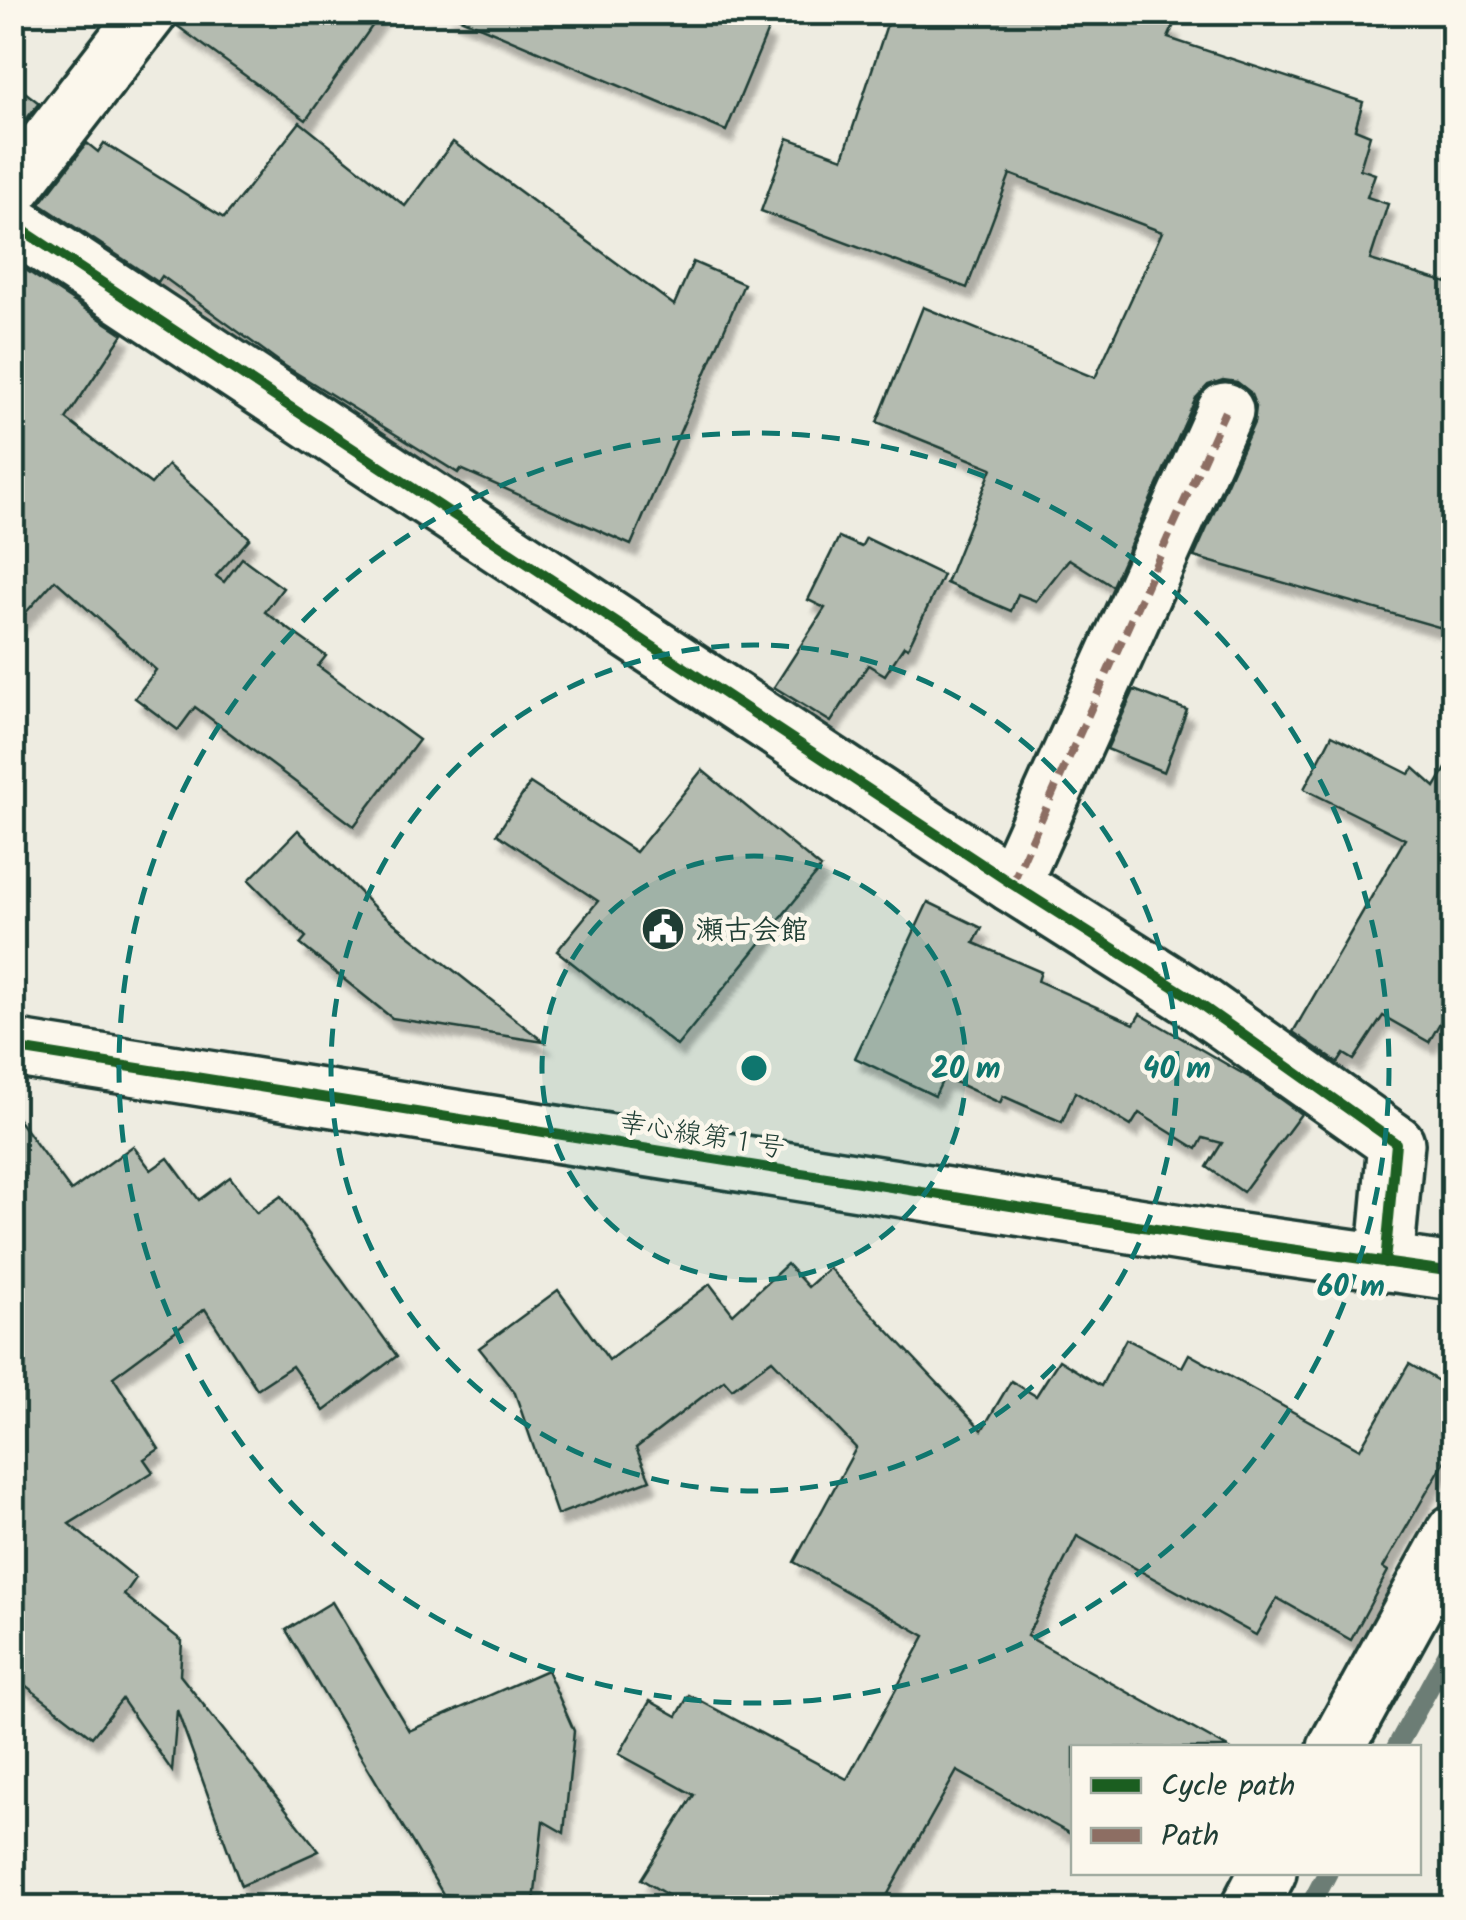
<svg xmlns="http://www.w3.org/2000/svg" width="1466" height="1920" font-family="Kalam,'Klee One',sans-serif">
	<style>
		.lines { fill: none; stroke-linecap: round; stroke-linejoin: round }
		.stream { stroke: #6c7d74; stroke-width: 20 }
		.building { fill: #b4bbb0; stroke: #1f3d34; stroke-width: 2.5; filter: url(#shadow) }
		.minor-casing { stroke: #1f3d34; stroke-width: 62 }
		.tertiary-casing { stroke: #1f3d34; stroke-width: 62 }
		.minor { stroke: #fbf7ec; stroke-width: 55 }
		.tertiary { stroke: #fbf7ec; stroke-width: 55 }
		.quiet { stroke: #8d6e63; stroke-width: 8; stroke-dasharray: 15 8; stroke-linecap: butt }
		.cycleway-casing { stroke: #fbf7ec; stroke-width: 16 }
		.cycleway { stroke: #1b5e20; stroke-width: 10 }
		.ring { fill: none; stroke: #0f766e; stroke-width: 5; stroke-dasharray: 18 12 }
		.labels { text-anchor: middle; stroke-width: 9; stroke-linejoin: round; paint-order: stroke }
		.poi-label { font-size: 28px; font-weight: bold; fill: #1f3d34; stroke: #fbf7ec; text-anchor: start }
		.street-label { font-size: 28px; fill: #1f3d34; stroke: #fbf7ec }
		.centre { fill: #0f766e; stroke: #fbf7ec; stroke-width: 5 }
		.ring-label { font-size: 30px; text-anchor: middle; font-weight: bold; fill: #0f766e; stroke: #fbf7ec; stroke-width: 9; stroke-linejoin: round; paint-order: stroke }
	</style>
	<defs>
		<filter id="shadow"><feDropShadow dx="6" dy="11" stdDeviation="2.5" flood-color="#0004"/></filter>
	</defs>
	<rect width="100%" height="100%" fill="#eeece1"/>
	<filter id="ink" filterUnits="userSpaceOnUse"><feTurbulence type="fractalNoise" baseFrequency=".01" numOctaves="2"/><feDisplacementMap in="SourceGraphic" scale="20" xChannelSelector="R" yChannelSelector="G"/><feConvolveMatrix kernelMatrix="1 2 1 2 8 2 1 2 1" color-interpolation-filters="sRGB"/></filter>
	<g filter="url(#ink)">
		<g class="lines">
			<g class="stream">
				<path d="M 1396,1748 L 1454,1642"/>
				<path d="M 1309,1908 L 1328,1872"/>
			</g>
		</g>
		<g class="building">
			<path d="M 180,12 L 382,12 L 306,120 L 176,25 Z"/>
			<path d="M 446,12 L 724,12 L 768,30 L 726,131 Z"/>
			<path d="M 891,12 L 1135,12 L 1173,27 L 1168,38 L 1363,102 L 1355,129 L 1370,135 L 1360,169 L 1375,174 L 1367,197 L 1388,204 L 1370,260 L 1454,285 L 1454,587 L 1442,628 L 1194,557 L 1254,423 L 1256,407 L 1250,392 L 1237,382 L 1223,380 L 1208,385 L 1196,398 L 1112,586 L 1069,559 L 1036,601 L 1018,594 L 1011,611 L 946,583 L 992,468 L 877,422 L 923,307 L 1095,378 L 1162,232 L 1010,174 L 967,288 L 761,211 L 788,138 L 843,158 Z"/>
			<path d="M 12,82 L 39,103 L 12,137 Z"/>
			<path d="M 300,122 L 405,206 L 453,142 L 674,305 L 693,262 L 744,284 L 631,545 L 461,469 L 458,473 L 285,366 L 162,276 L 158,282 L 40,204 L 87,143 L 98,152 L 104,143 L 224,218 Z"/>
			<path d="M 12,261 L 123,334 L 66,419 L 151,484 L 168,465 L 250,538 L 216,576 L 224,582 L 242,558 L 283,588 L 265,612 L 326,656 L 318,666 L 419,740 L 354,826 L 195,707 L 178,730 L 135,698 L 156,670 L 55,580 L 12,628 Z"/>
			<path d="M 839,537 L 861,547 L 866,538 L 943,575 L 908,648 L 904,646 L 885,675 L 868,665 L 831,722 L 774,687 L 825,608 L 808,600 Z"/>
			<path d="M 1134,690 L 1187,710 L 1164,772 L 1107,749 Z"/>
			<path d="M 1332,735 L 1409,774 L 1414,768 L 1435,787 L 1454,755 L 1454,998 L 1429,1042 L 1383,1016 L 1354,1060 L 1344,1054 L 1338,1063 L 1293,1032 L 1405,839 L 1304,789 Z"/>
			<path d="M 702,770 L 821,868 L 677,1046 L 557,951 L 598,901 L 497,834 L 530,783 L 636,852 Z"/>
			<path d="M 298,830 L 375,908 L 544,1042 L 392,1018 L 300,944 L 306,937 L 249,880 Z"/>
			<path d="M 928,902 L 982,928 L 974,943 L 1041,972 L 1038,981 L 1134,1024 L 1140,1014 L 1252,1079 L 1301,1114 L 1243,1192 L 1207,1167 L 1222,1143 L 1203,1138 L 1197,1149 L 1139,1113 L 1131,1126 L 1075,1092 L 1062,1122 L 1003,1096 L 1000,1103 L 944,1077 L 935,1096 L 855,1058 Z"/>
			<path d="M 12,1111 L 71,1191 L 133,1146 L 151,1170 L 168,1158 L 199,1200 L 230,1177 L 257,1213 L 281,1196 L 397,1356 L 324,1411 L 292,1366 L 257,1389 L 205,1309 L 113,1377 L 159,1449 L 144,1459 L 153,1472 L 69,1524 L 136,1578 L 124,1595 L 182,1641 L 180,1675 L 319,1851 L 241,1886 L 177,1710 L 172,1771 L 122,1699 L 92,1737 L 12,1675 Z"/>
			<path d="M 787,1264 L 808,1287 L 829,1268 L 982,1430 L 1011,1381 L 1036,1396 L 1059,1360 L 1101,1386 L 1126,1339 L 1182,1367 L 1189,1354 L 1360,1449 L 1409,1364 L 1454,1390 L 1454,1445 L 1383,1568 L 1388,1571 L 1351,1640 L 1277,1598 L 1256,1635 L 1077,1536 L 1027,1636 L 1228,1748 L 1074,1748 L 1074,1836 L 957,1771 L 880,1908 L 689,1908 L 641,1879 L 694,1795 L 619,1754 L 650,1701 L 677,1716 L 689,1695 L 847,1779 L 925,1636 L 794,1562 L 856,1448 L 772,1360 L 732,1389 L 724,1380 L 636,1448 L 650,1480 L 557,1515 L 515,1393 L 479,1348 L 558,1290 L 609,1360 L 710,1284 L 733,1314 Z"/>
			<path d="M 332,1602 L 409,1731 L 547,1670 L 574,1731 L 564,1833 L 543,1821 L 534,1902 L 443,1894 L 286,1630 Z"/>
		</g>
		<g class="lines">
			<g class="minor-casing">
				<g id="minor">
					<path d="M 12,189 L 149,12"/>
					<path d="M 12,223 L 1012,884 L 1187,995 L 1396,1143 L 1385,1263"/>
					<path d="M 1012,884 L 1225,411"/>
					<path d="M 1336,1748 L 1454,1533"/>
					<path d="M 1249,1908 L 1268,1872"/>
				</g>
			</g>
			<g class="tertiary-casing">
				<path id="tertiary" d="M 12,1048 L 1219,1239 L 1454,1272"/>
			</g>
			<use href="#minor" class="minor"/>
			<use href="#tertiary" class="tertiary"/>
			<path class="quiet" d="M 1012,884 L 1225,411"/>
			<g class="cycleway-casing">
				<g id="cycleway">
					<path d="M 12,223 L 1012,884 L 1187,995 L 1396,1143 L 1385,1263"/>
					<path d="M 12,1048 L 1219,1239 L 1454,1272"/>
				</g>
			</g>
			<use href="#cycleway" class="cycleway"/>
		</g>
	</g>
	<circle cx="754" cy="1068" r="212" fill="#0f766e" fill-opacity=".12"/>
	<g class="ring">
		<circle cx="754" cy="1068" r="212"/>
		<circle cx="754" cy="1068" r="423"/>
		<circle cx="754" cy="1068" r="635"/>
	</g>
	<defs>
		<g id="civic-disc" transform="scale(2.25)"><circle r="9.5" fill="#1f3d34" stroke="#fbf7ec"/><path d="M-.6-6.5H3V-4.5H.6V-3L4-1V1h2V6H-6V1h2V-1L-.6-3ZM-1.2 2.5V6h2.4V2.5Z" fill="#fff"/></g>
	</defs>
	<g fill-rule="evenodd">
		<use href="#civic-disc" x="663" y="929"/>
	</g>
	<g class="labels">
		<g class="poi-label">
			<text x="696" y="939">瀬古会館</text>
		</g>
		<g class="street-label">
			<text transform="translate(702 1134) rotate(9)" y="10">幸心線第１号</text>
		</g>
	</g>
	<circle cx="754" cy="1068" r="15" class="centre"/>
	<g class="ring-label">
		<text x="966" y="1078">20 m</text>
		<text x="1177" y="1078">40 m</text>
		<text x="1351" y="1296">60 m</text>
	</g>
	<rect width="1466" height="1920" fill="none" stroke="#fbf7ec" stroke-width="50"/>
	<rect x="25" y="25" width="1416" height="1870" fill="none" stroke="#1f3d34" stroke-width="4" filter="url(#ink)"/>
	<rect x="1071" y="1745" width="350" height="130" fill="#fbf7ec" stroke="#a3ada2" stroke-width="2.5"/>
	<rect x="1091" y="1778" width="50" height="15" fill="#1b5e20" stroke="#a3ada2" stroke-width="2.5"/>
	<text x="1161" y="1795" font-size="30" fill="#1f3d34">Cycle path</text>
	<rect x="1091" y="1828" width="50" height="15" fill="#8d6e63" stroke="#a3ada2" stroke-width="2.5"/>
	<text x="1161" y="1845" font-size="30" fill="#1f3d34">Path</text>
</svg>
